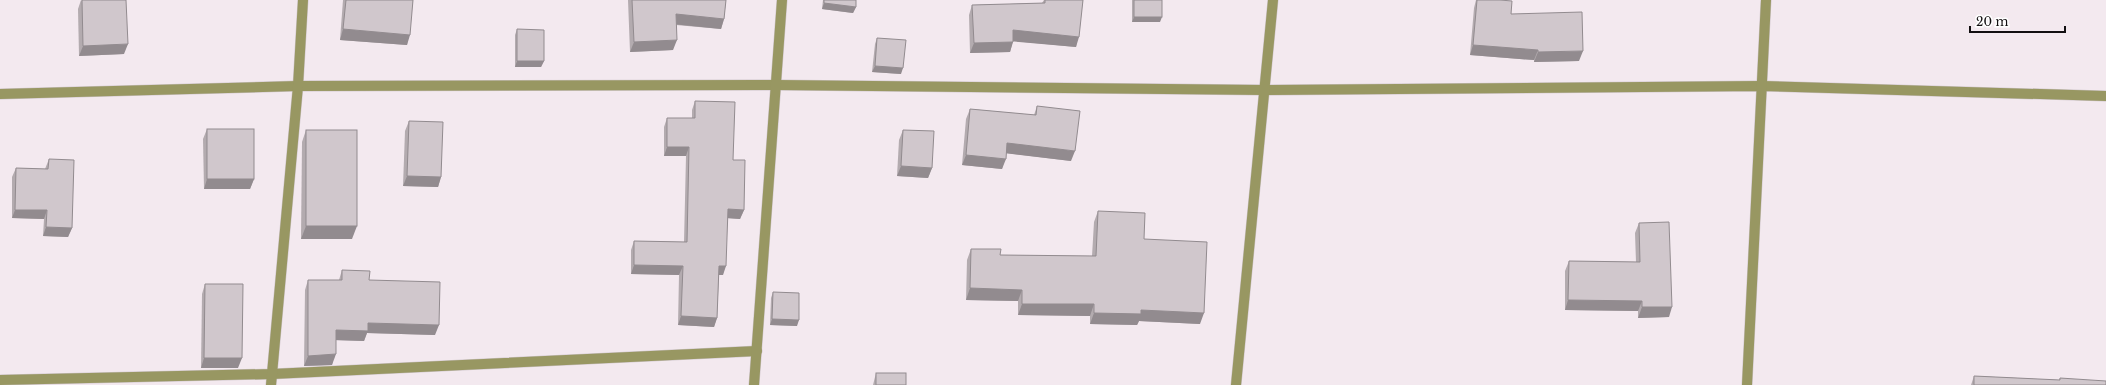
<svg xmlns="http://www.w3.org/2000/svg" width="2106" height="385" font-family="'Libre Baskerville',serif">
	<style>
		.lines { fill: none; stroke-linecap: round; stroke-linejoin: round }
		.street-casing { stroke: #cfc6cb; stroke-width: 11 }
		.street { stroke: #989762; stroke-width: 10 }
		.wall { fill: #b3abaf }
		.shaded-wall { fill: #928b8f }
		.building { fill: #d0c7cc; stroke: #928b8f }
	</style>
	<rect width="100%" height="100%" fill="#f3e9ef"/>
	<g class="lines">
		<g class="street-casing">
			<g id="street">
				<path d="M 0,94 L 298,86 L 776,85 L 1264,90 L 1762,86 L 2106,96"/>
				<path d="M 0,380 L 272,374 L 757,351"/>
				<path d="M 271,385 L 298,86 L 303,0"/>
				<path d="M 754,385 L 782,0"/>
				<path d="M 1236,385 L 1273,0"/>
				<path d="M 1747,385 L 1766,0"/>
			</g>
		</g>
		<use href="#street" class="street"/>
	</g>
	<g class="wall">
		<path d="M 81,0 L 124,54 L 79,56 L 78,9 Z"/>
		<path d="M 343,0 L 413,0 L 407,45 L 340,40 Z"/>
		<path d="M 628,0 L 726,0 L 724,19 L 721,29 L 676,25 L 673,50 L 630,52 Z"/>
		<path d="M 823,0 L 856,0 L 856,7 L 853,13 L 822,9 Z"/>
		<path d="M 1044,0 L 1083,0 L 1076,47 L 1013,41 L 1010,52 L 970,53 L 969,15 L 972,5 L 1042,3 Z"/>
		<path d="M 1132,0 L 1162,0 L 1160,22 L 1132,22 Z"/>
		<path d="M 1476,0 L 1500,0 L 1511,14 L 1579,61 L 1534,62 L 1534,60 L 1470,55 L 1474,8 Z"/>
		<path d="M 517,29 L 544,61 L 541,67 L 515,67 L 515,35 Z"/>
		<path d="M 877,38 L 901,74 L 872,72 L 875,44 Z"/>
		<path d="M 695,101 L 733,160 L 744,210 L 740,219 L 728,218 L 723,275 L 719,275 L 717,318 L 714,327 L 678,325 L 679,275 L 631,274 L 631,250 L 634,241 L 684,242 L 686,156 L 664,156 L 664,127 L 667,118 L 692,118 L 692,110 Z"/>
		<path d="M 1037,106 L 1071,161 L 1006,153 L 1002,169 L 962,165 L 966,119 L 970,109 L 1034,115 Z"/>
		<path d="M 409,121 L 441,177 L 438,187 L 403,186 L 405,131 Z"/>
		<path d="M 207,129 L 254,179 L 250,189 L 204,189 L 203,139 Z"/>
		<path d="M 306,130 L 352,239 L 301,239 L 302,142 Z"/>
		<path d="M 903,130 L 932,168 L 928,178 L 897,176 L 899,140 Z"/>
		<path d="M 49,159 L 72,228 L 68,237 L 43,236 L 44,219 L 12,218 L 12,177 L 16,168 L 45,169 Z"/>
		<path d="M 1098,211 L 1144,239 L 1200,324 L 1139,321 L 1137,325 L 1090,324 L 1090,316 L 1018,315 L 1018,301 L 966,300 L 967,260 L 971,249 L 1000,255 L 1092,256 L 1094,222 Z"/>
		<path d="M 1639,223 L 1669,317 L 1638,318 L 1638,311 L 1565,310 L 1565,271 L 1569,261 L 1636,262 L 1635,233 Z"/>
		<path d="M 342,270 L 369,280 L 435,335 L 367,333 L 364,341 L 336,340 L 332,365 L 304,366 L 305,290 L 308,280 L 339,280 Z"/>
		<path d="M 205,284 L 238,368 L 201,368 L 202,294 Z"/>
		<path d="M 773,292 L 797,326 L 770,325 L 771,298 Z"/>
		<path d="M 876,373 L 906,385 L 873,385 Z"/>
		<path d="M 1974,376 L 2059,380 L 2060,378 L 2106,385 L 1971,385 Z"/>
	</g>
	<g class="shaded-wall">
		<path d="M 824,3 L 856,7 L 853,13 L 822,9 Z"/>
		<path d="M 676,14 L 724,19 L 721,29 L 672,24 Z"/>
		<path d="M 1134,17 L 1162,17 L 1160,22 L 1132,22 Z"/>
		<path d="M 343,29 L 410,35 L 407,45 L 340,40 Z"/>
		<path d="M 1013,30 L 1079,37 L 1076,47 L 1009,41 Z"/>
		<path d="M 677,40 L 673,50 L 630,52 L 634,42 Z"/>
		<path d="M 1013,42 L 1010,52 L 970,53 L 974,43 Z"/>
		<path d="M 128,44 L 124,54 L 79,56 L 83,46 Z"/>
		<path d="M 1473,45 L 1538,50 L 1534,60 L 1470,55 Z"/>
		<path d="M 1583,51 L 1579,61 L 1534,62 L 1538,52 Z"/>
		<path d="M 517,61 L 544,61 L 541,67 L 515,67 Z"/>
		<path d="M 875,66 L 903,68 L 901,74 L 872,72 Z"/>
		<path d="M 1007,143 L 1075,151 L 1071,161 L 1004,153 Z"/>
		<path d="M 667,147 L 689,147 L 686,156 L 664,156 Z"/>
		<path d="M 966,155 L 1006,159 L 1002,169 L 962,165 Z"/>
		<path d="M 901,166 L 932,168 L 928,178 L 897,176 Z"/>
		<path d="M 407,176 L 441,177 L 438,187 L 403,186 Z"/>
		<path d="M 207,179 L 254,179 L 250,189 L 204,189 Z"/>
		<path d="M 728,209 L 744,210 L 740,219 L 725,218 Z"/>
		<path d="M 15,210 L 47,210 L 44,219 L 12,218 Z"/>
		<path d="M 306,226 L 357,226 L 352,239 L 301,239 Z"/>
		<path d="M 46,227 L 72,228 L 68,237 L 43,236 Z"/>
		<path d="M 634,265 L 683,266 L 679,275 L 631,274 Z"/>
		<path d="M 719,266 L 726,266 L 723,275 L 716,275 Z"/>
		<path d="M 970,288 L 1022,290 L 1018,301 L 966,300 Z"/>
		<path d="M 1568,300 L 1642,301 L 1638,311 L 1565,310 Z"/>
		<path d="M 1022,304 L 1094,304 L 1090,316 L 1018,315 Z"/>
		<path d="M 1642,307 L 1672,307 L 1669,317 L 1638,318 Z"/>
		<path d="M 1141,310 L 1204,313 L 1200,324 L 1139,321 L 1137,325 L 1090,324 L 1094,313 Z"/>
		<path d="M 681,316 L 717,318 L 714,327 L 678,325 Z"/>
		<path d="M 772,319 L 799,320 L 797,326 L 770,325 Z"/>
		<path d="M 368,323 L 439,325 L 435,335 L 367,333 L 364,341 L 332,340 L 336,330 Z"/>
		<path d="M 336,354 L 332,365 L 304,366 L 308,356 Z"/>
		<path d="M 204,358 L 242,358 L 238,368 L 201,368 Z"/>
	</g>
	<g class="building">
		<path d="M 82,0 L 126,0 L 128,44 L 83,46 Z"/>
		<path d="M 346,0 L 413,0 L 410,35 L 343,29 Z"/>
		<path d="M 632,0 L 726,0 L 724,19 L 676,14 L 677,40 L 634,42 Z"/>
		<path d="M 824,0 L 856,0 L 856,7 L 824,3 Z"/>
		<path d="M 1045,0 L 1083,0 L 1079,37 L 1013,30 L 1013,42 L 974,43 L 972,5 L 1045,3 Z"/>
		<rect x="1134" y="0" width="28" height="17"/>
		<path d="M 1477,0 L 1500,0 L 1512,1 L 1511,14 L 1582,12 L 1583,51 L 1538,52 L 1538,50 L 1473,45 Z"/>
		<path d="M 517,29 L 544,30 L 544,61 L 517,61 Z"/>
		<path d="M 877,38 L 906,40 L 903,68 L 875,66 Z"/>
		<path d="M 695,101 L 735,102 L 733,160 L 745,160 L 744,210 L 728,209 L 726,266 L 719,266 L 717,318 L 681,316 L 683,266 L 634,265 L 634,241 L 687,242 L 689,147 L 667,147 L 667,118 L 695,118 Z"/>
		<path d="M 1037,106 L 1080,111 L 1075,151 L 1007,143 L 1006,159 L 966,155 L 970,109 L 1036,115 Z"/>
		<path d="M 409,121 L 443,122 L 441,177 L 407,176 Z"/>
		<rect x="207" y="129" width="47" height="50"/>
		<rect x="306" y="130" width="51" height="96"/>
		<path d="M 903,130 L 934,131 L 932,168 L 901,166 Z"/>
		<path d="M 49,159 L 74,160 L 72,228 L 46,227 L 47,210 L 15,210 L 16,168 L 48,169 Z"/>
		<path d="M 1098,211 L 1145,213 L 1144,239 L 1207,242 L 1204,313 L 1141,310 L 1141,314 L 1094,313 L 1094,304 L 1022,304 L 1022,290 L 970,288 L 971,249 L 1001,249 L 1000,255 L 1096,256 Z"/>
		<path d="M 1669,222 L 1672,307 L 1642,307 L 1642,301 L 1568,300 L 1569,261 L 1640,262 L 1639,223 Z"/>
		<path d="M 342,270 L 370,271 L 369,280 L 440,282 L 439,325 L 368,323 L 368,331 L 336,330 L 336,354 L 308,356 L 308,280 L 342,280 Z"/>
		<path d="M 205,284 L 243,284 L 242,358 L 204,358 Z"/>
		<path d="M 773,292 L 799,293 L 799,320 L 772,319 Z"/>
		<rect x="876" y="373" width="30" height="12"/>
		<path d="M 1974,376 L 2060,380 L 2060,378 L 2106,381 L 2106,385 L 1974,385 Z"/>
	</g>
	<path d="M1970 26v6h95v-6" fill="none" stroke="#120f11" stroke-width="2"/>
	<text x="1976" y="26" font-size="12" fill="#120f11" stroke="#ffffff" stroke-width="3" paint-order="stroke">20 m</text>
</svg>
